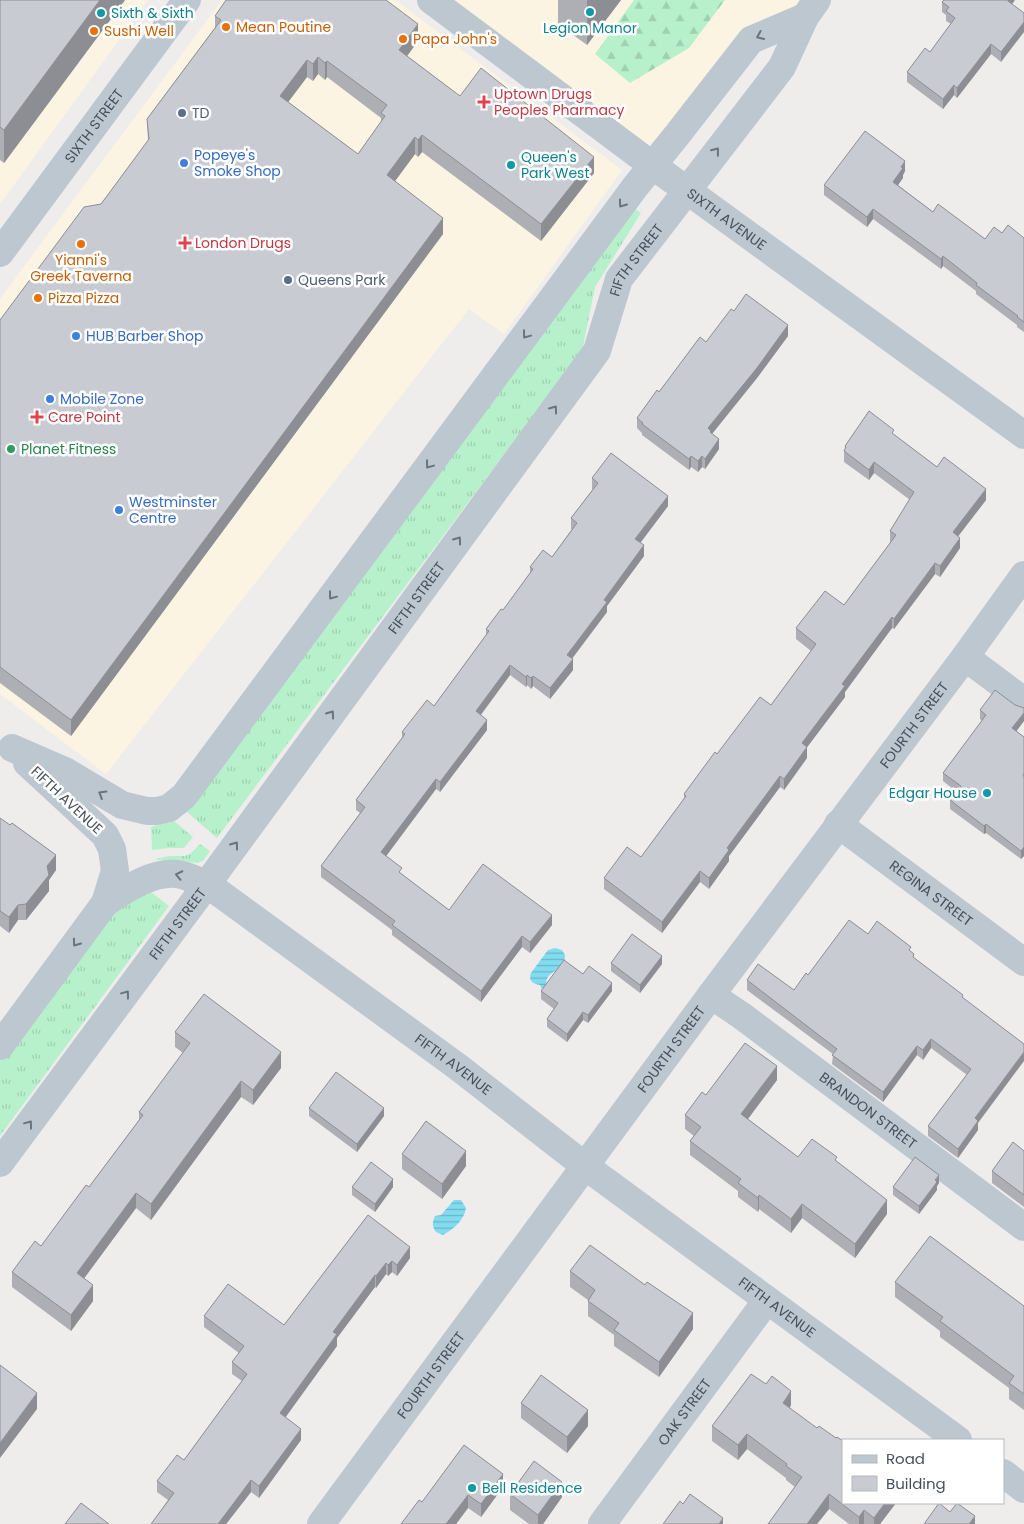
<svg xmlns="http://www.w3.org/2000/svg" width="1024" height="1524" font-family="Poppins,sans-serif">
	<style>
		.commercial { fill: #fcf4e3 }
		.grass { fill: url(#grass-tufts) }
		.forest { fill: url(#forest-firs) }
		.water { fill: url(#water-rules) }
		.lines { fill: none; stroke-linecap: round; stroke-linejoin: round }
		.minor { stroke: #bcc7d0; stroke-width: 28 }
		.wall { fill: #adafb5; fill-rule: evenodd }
		.shaded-wall { fill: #8d8e93 }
		.building { fill: #c9cbd2; stroke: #8d8e93; fill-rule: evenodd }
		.oneway { stroke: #68747e }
		.culture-dot { fill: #0f9aa8; stroke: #fff; stroke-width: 2 }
		.food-dot { fill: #e8710a; stroke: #fff; stroke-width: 2 }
		.health-dot { fill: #e0444e; stroke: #fff; stroke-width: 2 }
		.service-dot { fill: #5c6f8a; stroke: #fff; stroke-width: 2 }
		.shop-dot { fill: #3f7fe0; stroke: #fff; stroke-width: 2 }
		.leisure-dot { fill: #2e9e5b; stroke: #fff; stroke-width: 2 }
		.labels { text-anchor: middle; stroke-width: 5; stroke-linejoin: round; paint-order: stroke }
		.culture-label { font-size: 14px; fill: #0d838f; stroke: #fff; text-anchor: start }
		.food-label { font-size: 14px; fill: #c56008; stroke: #fff; text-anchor: start }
		.health-label { font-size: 14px; fill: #be3a42; stroke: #fff; text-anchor: start }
		.service-label { font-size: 14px; fill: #4e5e75; stroke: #fff; text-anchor: start }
		.street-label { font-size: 14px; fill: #44505b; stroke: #fff }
		.shop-label { font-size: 14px; fill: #366cbe; stroke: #fff; text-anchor: start }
		.leisure-label { font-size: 14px; fill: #27864d; stroke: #fff; text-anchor: start }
	</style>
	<defs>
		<pattern id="grass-tufts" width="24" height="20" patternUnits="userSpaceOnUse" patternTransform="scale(1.25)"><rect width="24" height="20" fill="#b7f1cc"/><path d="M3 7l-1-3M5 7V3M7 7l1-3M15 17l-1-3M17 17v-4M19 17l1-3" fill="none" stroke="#9fd0b1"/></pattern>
		<pattern id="forest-firs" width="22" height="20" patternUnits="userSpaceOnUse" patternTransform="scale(1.25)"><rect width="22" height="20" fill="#b7f1cc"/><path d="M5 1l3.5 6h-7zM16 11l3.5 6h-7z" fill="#9fd0b1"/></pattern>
		<pattern id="water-rules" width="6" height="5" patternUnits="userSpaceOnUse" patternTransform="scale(1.25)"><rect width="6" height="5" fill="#81dcf0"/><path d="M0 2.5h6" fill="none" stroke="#6bb5c5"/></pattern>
	</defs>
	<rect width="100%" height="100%" fill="#efecec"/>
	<g class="commercial">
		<path d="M 0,0 L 148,0 L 0,204 Z"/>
		<path d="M 222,0 L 395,0 L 622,170 L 504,334 L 469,309 L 106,774 L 0,694 L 0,299 Z"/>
		<path d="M 431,0 L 817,0 L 751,40 L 652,165 Z"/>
	</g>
	<g class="grass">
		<path d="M 634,208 L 641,213 L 595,287 L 583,347 L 571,365 L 217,838 L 187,812 Z"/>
		<path d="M 173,820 L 193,837 L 184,848 L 168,848 L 152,850 L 151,827 Z"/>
		<path d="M 200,844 L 210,851 L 203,861 L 198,863 L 171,860 L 156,860 L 156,859 L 169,856 L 185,856 L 191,853 Z"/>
		<path d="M 146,888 L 169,906 L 0,1136 L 0,1061 L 113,908 Z"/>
	</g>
	<path class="forest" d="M 634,0 L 725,0 L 689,48 L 630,83 L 595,54 Z"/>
	<g class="water">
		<path d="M 555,948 L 562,950 L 565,955 L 564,966 C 557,971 549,972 546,981 L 547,984 L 542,989 L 540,985 C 533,984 528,981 531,973 L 548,950 Z"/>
		<path d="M 454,1200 L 461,1200 L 466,1208 C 464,1220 454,1229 443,1235 L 436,1232 C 432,1226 432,1223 435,1216 L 441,1215 Z"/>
	</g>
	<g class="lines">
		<g class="minor">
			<path id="s1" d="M 431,0 L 652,165 L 1024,435"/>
			<path id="s2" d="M 0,253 L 187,0"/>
			<path d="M 965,657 L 1024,701"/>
			<path d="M 12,748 L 65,771 L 122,805 L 147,811 L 157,811 L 169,808 L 184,796 L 635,187 L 677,135 L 751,40 L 805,17"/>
			<path id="s3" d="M 838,824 L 1024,962"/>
			<path id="s4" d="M 105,903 C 125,890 152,871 177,874 C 187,875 197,881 207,884 L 458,1067 L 585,1166 L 958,1440"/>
			<path id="s5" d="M 711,995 L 742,1016 L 1024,1227"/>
			<path d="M 0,1046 L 105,903 L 115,871 L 112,849 L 105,835 L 27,763"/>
			<path id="s6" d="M 0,1163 L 207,884 L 597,351 L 619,279 L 782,67 L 805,17 L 817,0"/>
			<path d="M 1003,1473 L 1024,1489"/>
			<path id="s7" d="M 321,1524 L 711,995 L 965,657 L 1024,575"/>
			<path id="s8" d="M 602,1524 L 767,1300"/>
		</g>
	</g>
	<g class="wall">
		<path d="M 0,0 L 125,0 L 4,163 L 0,160 Z"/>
		<path d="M 558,0 L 621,0 L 587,45 L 558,24 Z"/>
		<path d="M 942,2 L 1012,4 L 1001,62 L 991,54 L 957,98 L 954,95 L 943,109 L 907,82 L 907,72 L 930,52 L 951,24 L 946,21 L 946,15 L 942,12 Z"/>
		<path d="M 215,16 L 418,41 L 407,56 L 460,96 L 594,173 L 541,241 L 422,152 L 418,157 L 415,154 L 395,181 L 443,234 L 71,736 L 0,683 L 0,320 L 101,204 L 148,141 L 147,119 L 215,28 ZM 318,74 L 325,80 L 327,77 L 381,118 L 381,122 L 358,154 L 288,102 L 307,77 L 313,81 Z"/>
		<path d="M 905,171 L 903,175 L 903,178 L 898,185 L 933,212 L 985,239 L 1002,233 L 1024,238 L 1024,332 L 1017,327 L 1017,325 L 976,294 L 976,291 L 943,266 L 941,269 L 873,219 L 867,227 L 824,195 L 824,185 Z"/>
		<path d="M 788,336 L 757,378 L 712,434 L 719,449 L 705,469 L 702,467 L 698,472 L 691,467 L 689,470 L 642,435 L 642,433 L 637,428 L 637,418 L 659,392 L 706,342 Z"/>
		<path d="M 894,435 L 937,467 L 986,500 L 958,536 L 960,548 L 940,577 L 935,574 L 894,629 L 892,628 L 845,692 L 845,697 L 807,747 L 807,758 L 784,790 L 780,787 L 729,856 L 729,861 L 709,889 L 700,882 L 662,933 L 604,889 L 604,878 L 641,857 L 684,799 L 684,794 L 717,754 L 771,705 L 811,651 L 796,639 L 796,628 L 844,605 L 891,542 L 890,542 L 890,531 L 910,500 L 874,473 L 869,480 L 844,462 L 844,451 L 845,450 L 845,446 Z"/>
		<path d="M 592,478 L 668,506 L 640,543 L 644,556 L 607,606 L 607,612 L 572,659 L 573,670 L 550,699 L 533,686 L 531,689 L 527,685 L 526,687 L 510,675 L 481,715 L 487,730 L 440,792 L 436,789 L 386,856 L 402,875 L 449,910 L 552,925 L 530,953 L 522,947 L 481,1002 L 392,935 L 392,930 L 321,877 L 321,866 L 360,813 L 356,810 L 356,800 L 402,738 L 402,732 L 434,706 L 486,635 L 486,629 L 503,610 L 530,573 L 530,567 L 552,557 L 572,529 L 571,529 L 571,518 L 593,489 L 592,489 Z"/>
		<path d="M 1015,705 L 1024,708 L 1024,721 L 1016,731 L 1024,737 L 1024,856 L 1021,859 L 986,833 L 984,834 L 950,809 L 950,800 L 957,792 L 943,781 L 943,773 L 982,721 L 980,719 L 980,710 Z"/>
		<path d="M 0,818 L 56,870 L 49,880 L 49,891 L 26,920 L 18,920 L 9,933 L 0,926 Z"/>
		<path d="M 868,934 L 911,952 L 914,958 L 963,998 L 978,1123 L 978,1130 L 958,1158 L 928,1136 L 928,1126 L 967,1075 L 931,1048 L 923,1060 L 917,1055 L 883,1102 L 832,1064 L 833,1054 L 747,990 L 747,980 L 794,990 L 808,975 Z"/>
		<path d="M 611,963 L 662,964 L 640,993 L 611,971 Z"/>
		<path d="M 583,974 L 612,991 L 588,1023 L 583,1020 L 567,1042 L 547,1027 L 547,1019 L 554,1009 L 541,999 L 541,991 Z"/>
		<path d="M 175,1032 L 281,1068 L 253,1105 L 241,1097 L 151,1220 L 136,1208 L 84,1278 L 93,1301 L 71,1331 L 12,1287 L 12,1272 L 41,1246 L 89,1187 L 139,1120 L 139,1112 L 183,1053 L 175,1047 Z"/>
		<path d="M 777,1080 L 748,1119 L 798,1157 L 837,1162 L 887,1214 L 855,1258 L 802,1218 L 791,1233 L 759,1209 L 758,1212 L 738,1197 L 738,1191 L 690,1155 L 690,1141 L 694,1136 L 685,1129 L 685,1115 L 706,1095 Z"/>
		<path d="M 309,1108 L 384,1116 L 357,1152 L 309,1116 Z"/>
		<path d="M 1024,1151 L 1024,1207 L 992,1183 L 992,1171 Z"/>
		<path d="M 402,1154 L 466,1166 L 442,1199 L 402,1169 Z"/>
		<path d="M 939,1183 L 937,1186 L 937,1190 L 919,1214 L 893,1195 L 893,1187 Z"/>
		<path d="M 352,1187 L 393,1187 L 375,1212 L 352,1195 Z"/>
		<path d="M 368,1215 L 410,1258 L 397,1276 L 392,1272 L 388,1276 L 386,1274 L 376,1288 L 375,1287 L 337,1338 L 337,1346 L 285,1417 L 301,1440 L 259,1498 L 251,1492 L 226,1524 L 151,1524 L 168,1500 L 157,1492 L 157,1481 L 184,1460 L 242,1381 L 232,1374 L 232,1362 L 239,1353 L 204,1327 L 204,1316 L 284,1325 Z"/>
		<path d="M 570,1271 L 693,1329 L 659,1377 L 614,1346 L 614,1335 L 588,1316 L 588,1300 L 570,1287 Z"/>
		<path d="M 895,1282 L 1024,1306 L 1024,1410 L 1009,1399 L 1009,1388 L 940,1337 L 940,1331 L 895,1297 Z"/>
		<path d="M 521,1403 L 588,1426 L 567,1453 L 521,1418 Z"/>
		<path d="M 791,1405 L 790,1408 L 843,1503 L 896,1503 L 880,1524 L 849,1524 L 829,1509 L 817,1524 L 768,1524 L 795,1487 L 786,1480 L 786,1478 L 747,1449 L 738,1460 L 712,1441 L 712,1426 Z"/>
		<path d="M 503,1487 L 481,1517 L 468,1508 L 456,1524 L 401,1524 L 422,1502 Z"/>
		<path d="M 510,1494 L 562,1497 L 543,1524 L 529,1524 L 510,1510 Z"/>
	</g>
	<g class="shaded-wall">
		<path d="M 100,0 L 125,0 L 4,163 L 4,130 Z"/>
		<path d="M 587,0 L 621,0 L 587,45 Z"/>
		<path d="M 1008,0 L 1015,0 L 1008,10 Z"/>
		<path d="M 1024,22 L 1024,32 L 1001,62 L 1001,52 Z"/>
		<path d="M 418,24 L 418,41 L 399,67 L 399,50 Z"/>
		<path d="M 991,44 L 991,54 L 957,98 L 957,88 Z"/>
		<path d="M 318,57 L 318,74 L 313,81 L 313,64 Z"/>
		<path d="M 307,60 L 307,77 L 280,113 L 280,96 Z"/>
		<path d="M 327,61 L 327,77 L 325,80 L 325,63 Z"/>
		<path d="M 954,85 L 954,95 L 943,109 L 943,99 Z"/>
		<path d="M 422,135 L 422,152 L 418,157 L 418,140 Z"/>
		<path d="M 415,137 L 415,154 L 387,192 L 387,175 Z"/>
		<path d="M 594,157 L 594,173 L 541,241 L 541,224 Z"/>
		<path d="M 905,161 L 905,171 L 903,175 L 903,178 L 893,192 L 893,182 L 901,167 Z"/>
		<path d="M 873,209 L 873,219 L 867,227 L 867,217 Z"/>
		<path d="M 443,218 L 443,234 L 71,736 L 71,720 Z"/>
		<path d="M 943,256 L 943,266 L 941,269 L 941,259 Z"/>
		<path d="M 788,325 L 788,336 L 757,378 L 711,435 L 708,428 Z"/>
		<path d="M 719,439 L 719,449 L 705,469 L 705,459 Z"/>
		<path d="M 691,456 L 691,467 L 689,470 L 689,459 Z"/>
		<path d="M 702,456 L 702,467 L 698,472 L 698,461 Z"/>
		<path d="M 874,462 L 874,473 L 869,480 L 869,470 Z"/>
		<path d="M 986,489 L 986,500 L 953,543 L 953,532 Z"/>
		<path d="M 668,496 L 668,506 L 635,550 L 635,539 Z"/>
		<path d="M 960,538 L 960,548 L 940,577 L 940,566 Z"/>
		<path d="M 644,545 L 644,556 L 607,606 L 607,612 L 567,665 L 567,655 L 604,600 Z"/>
		<path d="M 935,563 L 935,574 L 894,629 L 894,619 Z"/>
		<path d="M 892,617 L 892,628 L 845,692 L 845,697 L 802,754 L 802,743 L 842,684 Z"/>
		<path d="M 573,659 L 573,670 L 550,699 L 550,688 Z"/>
		<path d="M 510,665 L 510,675 L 476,721 L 476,711 Z"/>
		<path d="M 527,675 L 527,685 L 526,687 L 526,677 Z"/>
		<path d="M 533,676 L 533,686 L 531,689 L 531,678 Z"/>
		<path d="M 1024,713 L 1024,721 L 1012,737 L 1012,728 Z"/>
		<path d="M 487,720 L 487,730 L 440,792 L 440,782 Z"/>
		<path d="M 807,747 L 807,758 L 784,790 L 784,779 Z"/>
		<path d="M 780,776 L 780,787 L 729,856 L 729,861 L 709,889 L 709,878 L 727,848 Z"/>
		<path d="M 436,779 L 436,789 L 381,863 L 381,852 Z"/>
		<path d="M 986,824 L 986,833 L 984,834 L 984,826 Z"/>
		<path d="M 1024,847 L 1024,856 L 1021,859 L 1021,851 Z"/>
		<path d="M 56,855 L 56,870 L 49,880 L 49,891 L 26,920 L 26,904 L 47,866 Z"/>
		<path d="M 700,871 L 700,882 L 662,933 L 662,922 Z"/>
		<path d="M 18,905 L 18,920 L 9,933 L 9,917 Z"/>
		<path d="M 552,915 L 552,925 L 530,953 L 530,942 Z"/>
		<path d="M 522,936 L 522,947 L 481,1002 L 481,991 Z"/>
		<path d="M 662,956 L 662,964 L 640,993 L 640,985 Z"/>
		<path d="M 612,983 L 612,991 L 588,1023 L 588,1015 Z"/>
		<path d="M 583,1012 L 583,1020 L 567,1042 L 567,1034 Z"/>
		<path d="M 931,1039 L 931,1048 L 923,1060 L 923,1050 Z"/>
		<path d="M 917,1046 L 917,1055 L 883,1102 L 883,1092 Z"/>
		<path d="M 281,1052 L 281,1068 L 253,1105 L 253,1090 Z"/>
		<path d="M 1024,1052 L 1024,1061 L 978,1123 L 978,1130 L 958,1158 L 958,1149 L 975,1118 Z"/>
		<path d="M 777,1066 L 777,1080 L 741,1128 L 741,1114 Z"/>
		<path d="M 241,1081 L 241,1097 L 151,1220 L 151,1204 Z"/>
		<path d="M 384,1108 L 384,1116 L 357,1152 L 357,1144 Z"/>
		<path d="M 466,1151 L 466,1166 L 442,1199 L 442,1184 Z"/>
		<path d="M 939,1175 L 939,1183 L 937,1186 L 937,1190 L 919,1214 L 919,1206 Z"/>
		<path d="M 393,1179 L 393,1187 L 375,1212 L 375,1204 Z"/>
		<path d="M 136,1193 L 136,1208 L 77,1288 L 77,1273 Z"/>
		<path d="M 759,1195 L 759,1209 L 758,1212 L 758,1198 Z"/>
		<path d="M 887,1200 L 887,1214 L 855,1258 L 855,1244 Z"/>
		<path d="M 802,1204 L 802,1218 L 791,1233 L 791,1219 Z"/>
		<path d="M 410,1247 L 410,1258 L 397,1276 L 397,1265 Z"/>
		<path d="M 392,1261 L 392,1272 L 388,1276 L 388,1265 Z"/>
		<path d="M 386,1263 L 386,1274 L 376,1288 L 376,1276 Z"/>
		<path d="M 375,1275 L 375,1287 L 337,1338 L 337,1346 L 280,1425 L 280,1413 L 333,1332 Z"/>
		<path d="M 93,1285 L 93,1301 L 71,1331 L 71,1315 Z"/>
		<path d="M 693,1313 L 693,1329 L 659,1377 L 659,1362 Z"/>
		<path d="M 791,1391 L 791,1405 L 783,1417 L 783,1403 Z"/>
		<path d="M 37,1393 L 37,1409 L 0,1458 L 0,1443 Z"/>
		<path d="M 588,1410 L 588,1426 L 567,1453 L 567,1437 Z"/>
		<path d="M 301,1429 L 301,1440 L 259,1498 L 259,1486 Z"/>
		<path d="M 747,1434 L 747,1449 L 738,1460 L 738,1445 Z"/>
		<path d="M 503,1474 L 503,1487 L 481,1517 L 481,1504 Z"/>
		<path d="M 251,1480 L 251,1492 L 226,1524 L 218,1524 Z"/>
		<path d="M 562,1482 L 562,1497 L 543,1524 L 538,1524 L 538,1515 Z"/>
		<path d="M 829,1494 L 829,1509 L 817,1524 L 807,1524 Z"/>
		<path d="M 468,1495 L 468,1508 L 456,1524 L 446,1524 Z"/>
		<path d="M 885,1503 L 896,1503 L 880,1524 L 874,1524 L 874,1518 Z"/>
		<path d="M 864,1510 L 864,1524 L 859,1524 L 859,1517 Z"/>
		<path d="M 975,1516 L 975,1524 L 969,1524 Z"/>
		<path d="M 723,1518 L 723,1524 L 719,1524 Z"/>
	</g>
	<g class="building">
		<path d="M 0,0 L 100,0 L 4,130 L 0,127 Z"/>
		<path d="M 226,0 L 386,0 L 418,24 L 399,50 L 460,96 L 481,68 L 594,157 L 541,224 L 422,135 L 418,140 L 415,137 L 387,175 L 443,218 L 71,720 L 0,667 L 0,320 L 84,207 L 101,204 L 149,139 L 147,119 L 221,20 L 215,16 ZM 318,57 L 325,63 L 327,61 L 387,105 L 381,113 L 385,116 L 358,154 L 280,96 L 307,60 L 313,64 Z"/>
		<path d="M 944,0 L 1008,0 L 1008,1 L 1024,13 L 1024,22 L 1001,52 L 991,44 L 957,88 L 954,85 L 943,99 L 907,72 L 925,48 L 930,52 L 955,18 L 946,11 L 949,7 L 942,2 Z"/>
		<path d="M 865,131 L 905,161 L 901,167 L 903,168 L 893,182 L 933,212 L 938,204 L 985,239 L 994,227 L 1002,233 L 1008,225 L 1024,238 L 1024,322 L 1017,317 L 1018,316 L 976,285 L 977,283 L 943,256 L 941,259 L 873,209 L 867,217 L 824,185 Z"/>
		<path d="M 746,294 L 788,325 L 757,368 L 708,428 L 711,431 L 710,432 L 719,439 L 705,459 L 702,456 L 698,461 L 691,456 L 689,459 L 642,424 L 643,423 L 637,418 L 657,390 L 659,392 L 700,337 L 706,342 L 731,309 L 734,311 Z"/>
		<path d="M 869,411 L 894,430 L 892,433 L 937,467 L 944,457 L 986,489 L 953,532 L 960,538 L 940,566 L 935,563 L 894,619 L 892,617 L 842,684 L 845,686 L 802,743 L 807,747 L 784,779 L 780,776 L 727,848 L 729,850 L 709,878 L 700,871 L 662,922 L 604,878 L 627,847 L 641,857 L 686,796 L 684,794 L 715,752 L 717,754 L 760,697 L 771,705 L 816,644 L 796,628 L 825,591 L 844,605 L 896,535 L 890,531 L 914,492 L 874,462 L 869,470 L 844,451 L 846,447 L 845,446 Z"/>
		<path d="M 611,453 L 668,496 L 635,539 L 644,545 L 604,600 L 607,602 L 567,655 L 573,659 L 550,688 L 533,676 L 531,678 L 527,675 L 526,677 L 510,665 L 476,711 L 487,720 L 440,782 L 436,779 L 381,852 L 402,868 L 399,872 L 449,910 L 483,864 L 552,915 L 530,942 L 522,936 L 481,991 L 392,925 L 395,921 L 321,866 L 365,807 L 356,800 L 405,734 L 402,732 L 427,700 L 434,706 L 489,631 L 486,629 L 501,609 L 503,610 L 533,569 L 530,567 L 543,550 L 552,557 L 577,523 L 571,518 L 598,483 L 592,478 Z"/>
		<path d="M 995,690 L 1015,705 L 1024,708 L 1024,713 L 1012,728 L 1024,737 L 1024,773 L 1023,775 L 1024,777 L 1024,847 L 1021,851 L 986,824 L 984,826 L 950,800 L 961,786 L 943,773 L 986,715 L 980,710 Z"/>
		<path d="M 0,818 L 10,825 L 12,823 L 56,855 L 47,866 L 49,875 L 26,904 L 18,905 L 9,917 L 0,911 Z"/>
		<path d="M 849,920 L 868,934 L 877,921 L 911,947 L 909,950 L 914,954 L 913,957 L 963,995 L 962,997 L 1024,1044 L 1024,1052 L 975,1118 L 978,1121 L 958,1149 L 928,1126 L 971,1069 L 931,1039 L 923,1050 L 917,1046 L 883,1092 L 832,1055 L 837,1049 L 747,980 L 758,964 L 794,990 L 806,973 L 808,975 Z"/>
		<path d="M 632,934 L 662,956 L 640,985 L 611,963 Z"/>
		<path d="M 564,960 L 583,974 L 589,966 L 612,983 L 588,1015 L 583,1012 L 567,1034 L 547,1019 L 558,1003 L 541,991 Z"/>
		<path d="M 204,994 L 281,1052 L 253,1090 L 241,1081 L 151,1204 L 136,1193 L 77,1273 L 93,1285 L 71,1315 L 12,1272 L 35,1241 L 41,1246 L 86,1185 L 89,1187 L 143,1115 L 139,1112 L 190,1043 L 175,1032 Z"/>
		<path d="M 745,1043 L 777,1066 L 741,1114 L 798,1157 L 812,1139 L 837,1157 L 835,1160 L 887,1200 L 855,1244 L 802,1204 L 791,1219 L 759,1195 L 758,1198 L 738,1183 L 741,1179 L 690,1141 L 701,1127 L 685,1115 L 702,1092 L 706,1095 Z"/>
		<path d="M 336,1072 L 384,1108 L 357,1144 L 309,1108 Z"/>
		<path d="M 426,1121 L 466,1151 L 442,1184 L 402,1154 Z"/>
		<path d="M 1013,1142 L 1024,1151 L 1024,1195 L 992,1171 Z"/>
		<path d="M 915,1157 L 939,1175 L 935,1180 L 937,1182 L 919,1206 L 893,1187 Z"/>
		<path d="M 371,1162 L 393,1179 L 375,1204 L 352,1187 Z"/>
		<path d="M 368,1215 L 410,1247 L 397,1265 L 392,1261 L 388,1265 L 386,1263 L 376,1276 L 375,1275 L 333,1332 L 337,1334 L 280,1413 L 301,1429 L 259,1486 L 251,1480 L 218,1524 L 151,1524 L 174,1493 L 157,1481 L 177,1455 L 184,1460 L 247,1374 L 232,1362 L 244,1346 L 204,1316 L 228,1284 L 284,1325 Z"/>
		<path d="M 930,1236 L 1024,1306 L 1024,1394 L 1009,1383 L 1014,1376 L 940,1321 L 943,1317 L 895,1282 Z"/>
		<path d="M 590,1245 L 645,1285 L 647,1282 L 693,1313 L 659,1362 L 614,1330 L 619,1323 L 588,1301 L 595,1290 L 570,1271 Z"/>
		<path d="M 0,1365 L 37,1393 L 0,1443 Z"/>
		<path d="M 751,1374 L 766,1384 L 772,1376 L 791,1391 L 783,1403 L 817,1428 L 819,1426 L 836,1438 L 837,1437 L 843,1441 L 843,1503 L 885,1503 L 874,1518 L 864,1510 L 859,1517 L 829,1494 L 807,1524 L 768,1524 L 802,1477 L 786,1466 L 787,1464 L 747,1434 L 738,1445 L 712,1426 Z"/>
		<path d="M 541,1375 L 588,1410 L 567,1437 L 521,1403 Z"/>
		<path d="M 464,1445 L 503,1474 L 481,1504 L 468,1495 L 446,1524 L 401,1524 L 419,1500 L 422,1502 Z"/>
		<path d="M 534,1461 L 562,1482 L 538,1515 L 510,1494 Z"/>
		<path d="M 690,1494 L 723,1518 L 719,1524 L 663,1524 L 680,1501 L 683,1504 Z"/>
		<path d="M 81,1503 L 109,1524 L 65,1524 Z"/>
		<path d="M 939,1503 L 950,1512 L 957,1503 L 975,1516 L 969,1524 L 924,1524 Z"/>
	</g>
	<defs><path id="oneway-chevron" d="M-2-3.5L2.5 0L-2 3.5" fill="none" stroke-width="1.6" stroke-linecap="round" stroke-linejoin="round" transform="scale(1.25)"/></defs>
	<g class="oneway">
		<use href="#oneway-chevron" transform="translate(760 36) rotate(157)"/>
		<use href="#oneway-chevron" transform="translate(716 151) rotate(-52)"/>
		<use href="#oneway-chevron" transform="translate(622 204) rotate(126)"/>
		<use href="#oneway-chevron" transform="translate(526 335) rotate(127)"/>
		<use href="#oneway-chevron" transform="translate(554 409) rotate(-54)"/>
		<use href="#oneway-chevron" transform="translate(429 465) rotate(127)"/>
		<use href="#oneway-chevron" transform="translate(458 540) rotate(-54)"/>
		<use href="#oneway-chevron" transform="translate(332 596) rotate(127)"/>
		<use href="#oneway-chevron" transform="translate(331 714) rotate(-54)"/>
		<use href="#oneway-chevron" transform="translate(102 794) rotate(-149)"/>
		<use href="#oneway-chevron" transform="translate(235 845) rotate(-54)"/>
		<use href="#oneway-chevron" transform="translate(179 875) rotate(-168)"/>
		<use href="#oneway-chevron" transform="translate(76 943) rotate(126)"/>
		<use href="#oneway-chevron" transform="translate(126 994) rotate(-53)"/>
		<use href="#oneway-chevron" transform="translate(29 1124) rotate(-53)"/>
	</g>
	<g class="culture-dot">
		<circle cx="590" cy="12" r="5"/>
		<circle cx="101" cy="13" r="5"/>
		<circle cx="511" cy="165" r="5"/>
		<circle cx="987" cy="793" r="5"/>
		<circle cx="472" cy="1488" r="5"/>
	</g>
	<g class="food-dot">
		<circle cx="226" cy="27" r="5"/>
		<circle cx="94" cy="31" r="5"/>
		<circle cx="403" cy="39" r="5"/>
		<circle cx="81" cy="244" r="5"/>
		<circle cx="38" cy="298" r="5"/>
	</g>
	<g class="health-dot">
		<path d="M481.5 94.5h5v5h5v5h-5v5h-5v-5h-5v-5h5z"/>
		<path d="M182.5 235.5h5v5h5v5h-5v5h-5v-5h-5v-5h5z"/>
		<path d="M34.5 409.5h5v5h5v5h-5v5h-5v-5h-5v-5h5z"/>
	</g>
	<g class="service-dot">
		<circle cx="182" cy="113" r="5"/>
		<circle cx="288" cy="280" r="5"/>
	</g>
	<g class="shop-dot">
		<circle cx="184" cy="163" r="5"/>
		<circle cx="76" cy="336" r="5"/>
		<circle cx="50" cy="399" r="5"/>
		<circle cx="119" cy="510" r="5"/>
	</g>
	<circle class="leisure-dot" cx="11" cy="449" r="5"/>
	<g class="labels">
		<g class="culture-label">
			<text x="111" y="18">Sixth &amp; Sixth</text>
			<text x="590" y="33" text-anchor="middle">Legion Manor</text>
			<text x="521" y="162">Queen's<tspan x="521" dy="16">Park West</tspan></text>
			<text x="977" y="798" text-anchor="end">Edgar House</text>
			<text x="482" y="1493">Bell Residence</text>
		</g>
		<g class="food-label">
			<text x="236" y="32">Mean Poutine</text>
			<text x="104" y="36">Sushi Well</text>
			<text x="413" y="44">Papa John's</text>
			<text x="81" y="265" text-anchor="middle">Yianni's<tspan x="81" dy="16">Greek Taverna</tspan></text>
			<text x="48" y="303">Pizza Pizza</text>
		</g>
		<g class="health-label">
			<text x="494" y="99">Uptown Drugs<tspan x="494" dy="16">Peoples Pharmacy</tspan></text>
			<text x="195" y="248">London Drugs</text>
			<text x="48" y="422">Care Point</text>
		</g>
		<g class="service-label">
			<text x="192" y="118">TD</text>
			<text x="298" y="285">Queens Park</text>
		</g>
		<g class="street-label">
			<text dy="5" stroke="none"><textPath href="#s2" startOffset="158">SIXTH STREET</textPath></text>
			<text dy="5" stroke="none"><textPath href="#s1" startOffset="368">SIXTH AVENUE</textPath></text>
			<text dy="5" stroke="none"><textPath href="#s6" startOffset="1108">FIFTH STREET</textPath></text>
			<text dy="5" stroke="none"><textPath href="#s6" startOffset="702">FIFTH STREET</textPath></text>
			<text dy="5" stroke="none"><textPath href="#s7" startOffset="995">FOURTH STREET</textPath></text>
			<text transform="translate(67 800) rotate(43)" y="5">FIFTH AVENUE</text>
			<text dy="5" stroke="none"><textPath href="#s3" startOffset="116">REGINA STREET</textPath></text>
			<text dy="5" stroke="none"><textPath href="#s6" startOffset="298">FIFTH STREET</textPath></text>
			<text dy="5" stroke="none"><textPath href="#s7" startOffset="590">FOURTH STREET</textPath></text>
			<text dy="5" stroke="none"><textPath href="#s4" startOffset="416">FIFTH AVENUE</textPath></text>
			<text dy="5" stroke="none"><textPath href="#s5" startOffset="195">BRANDON STREET</textPath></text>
			<text dy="5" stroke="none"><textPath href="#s4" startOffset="821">FIFTH AVENUE</textPath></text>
			<text dy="5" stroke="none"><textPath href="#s7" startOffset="185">FOURTH STREET</textPath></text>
			<text dy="5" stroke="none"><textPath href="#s8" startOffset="139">OAK STREET</textPath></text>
		</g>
		<g class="shop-label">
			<text x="194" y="160">Popeye's<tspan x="194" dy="16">Smoke Shop</tspan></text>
			<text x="86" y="341">HUB Barber Shop</text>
			<text x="60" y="404">Mobile Zone</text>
			<text x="129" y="507">Westminster<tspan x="129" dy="16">Centre</tspan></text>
		</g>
		<g class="leisure-label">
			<text x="21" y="454">Planet Fitness</text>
		</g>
	</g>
	<rect x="842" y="1439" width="162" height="65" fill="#ffffff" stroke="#b4b9bd"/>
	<rect x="852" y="1455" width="25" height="8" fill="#bcc7d0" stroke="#b4b9bd"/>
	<text x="886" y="1464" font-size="15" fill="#44505b">Road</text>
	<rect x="852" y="1476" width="25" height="15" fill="#c9cbd2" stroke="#b4b9bd"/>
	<text x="886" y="1489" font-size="15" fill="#44505b">Building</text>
</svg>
